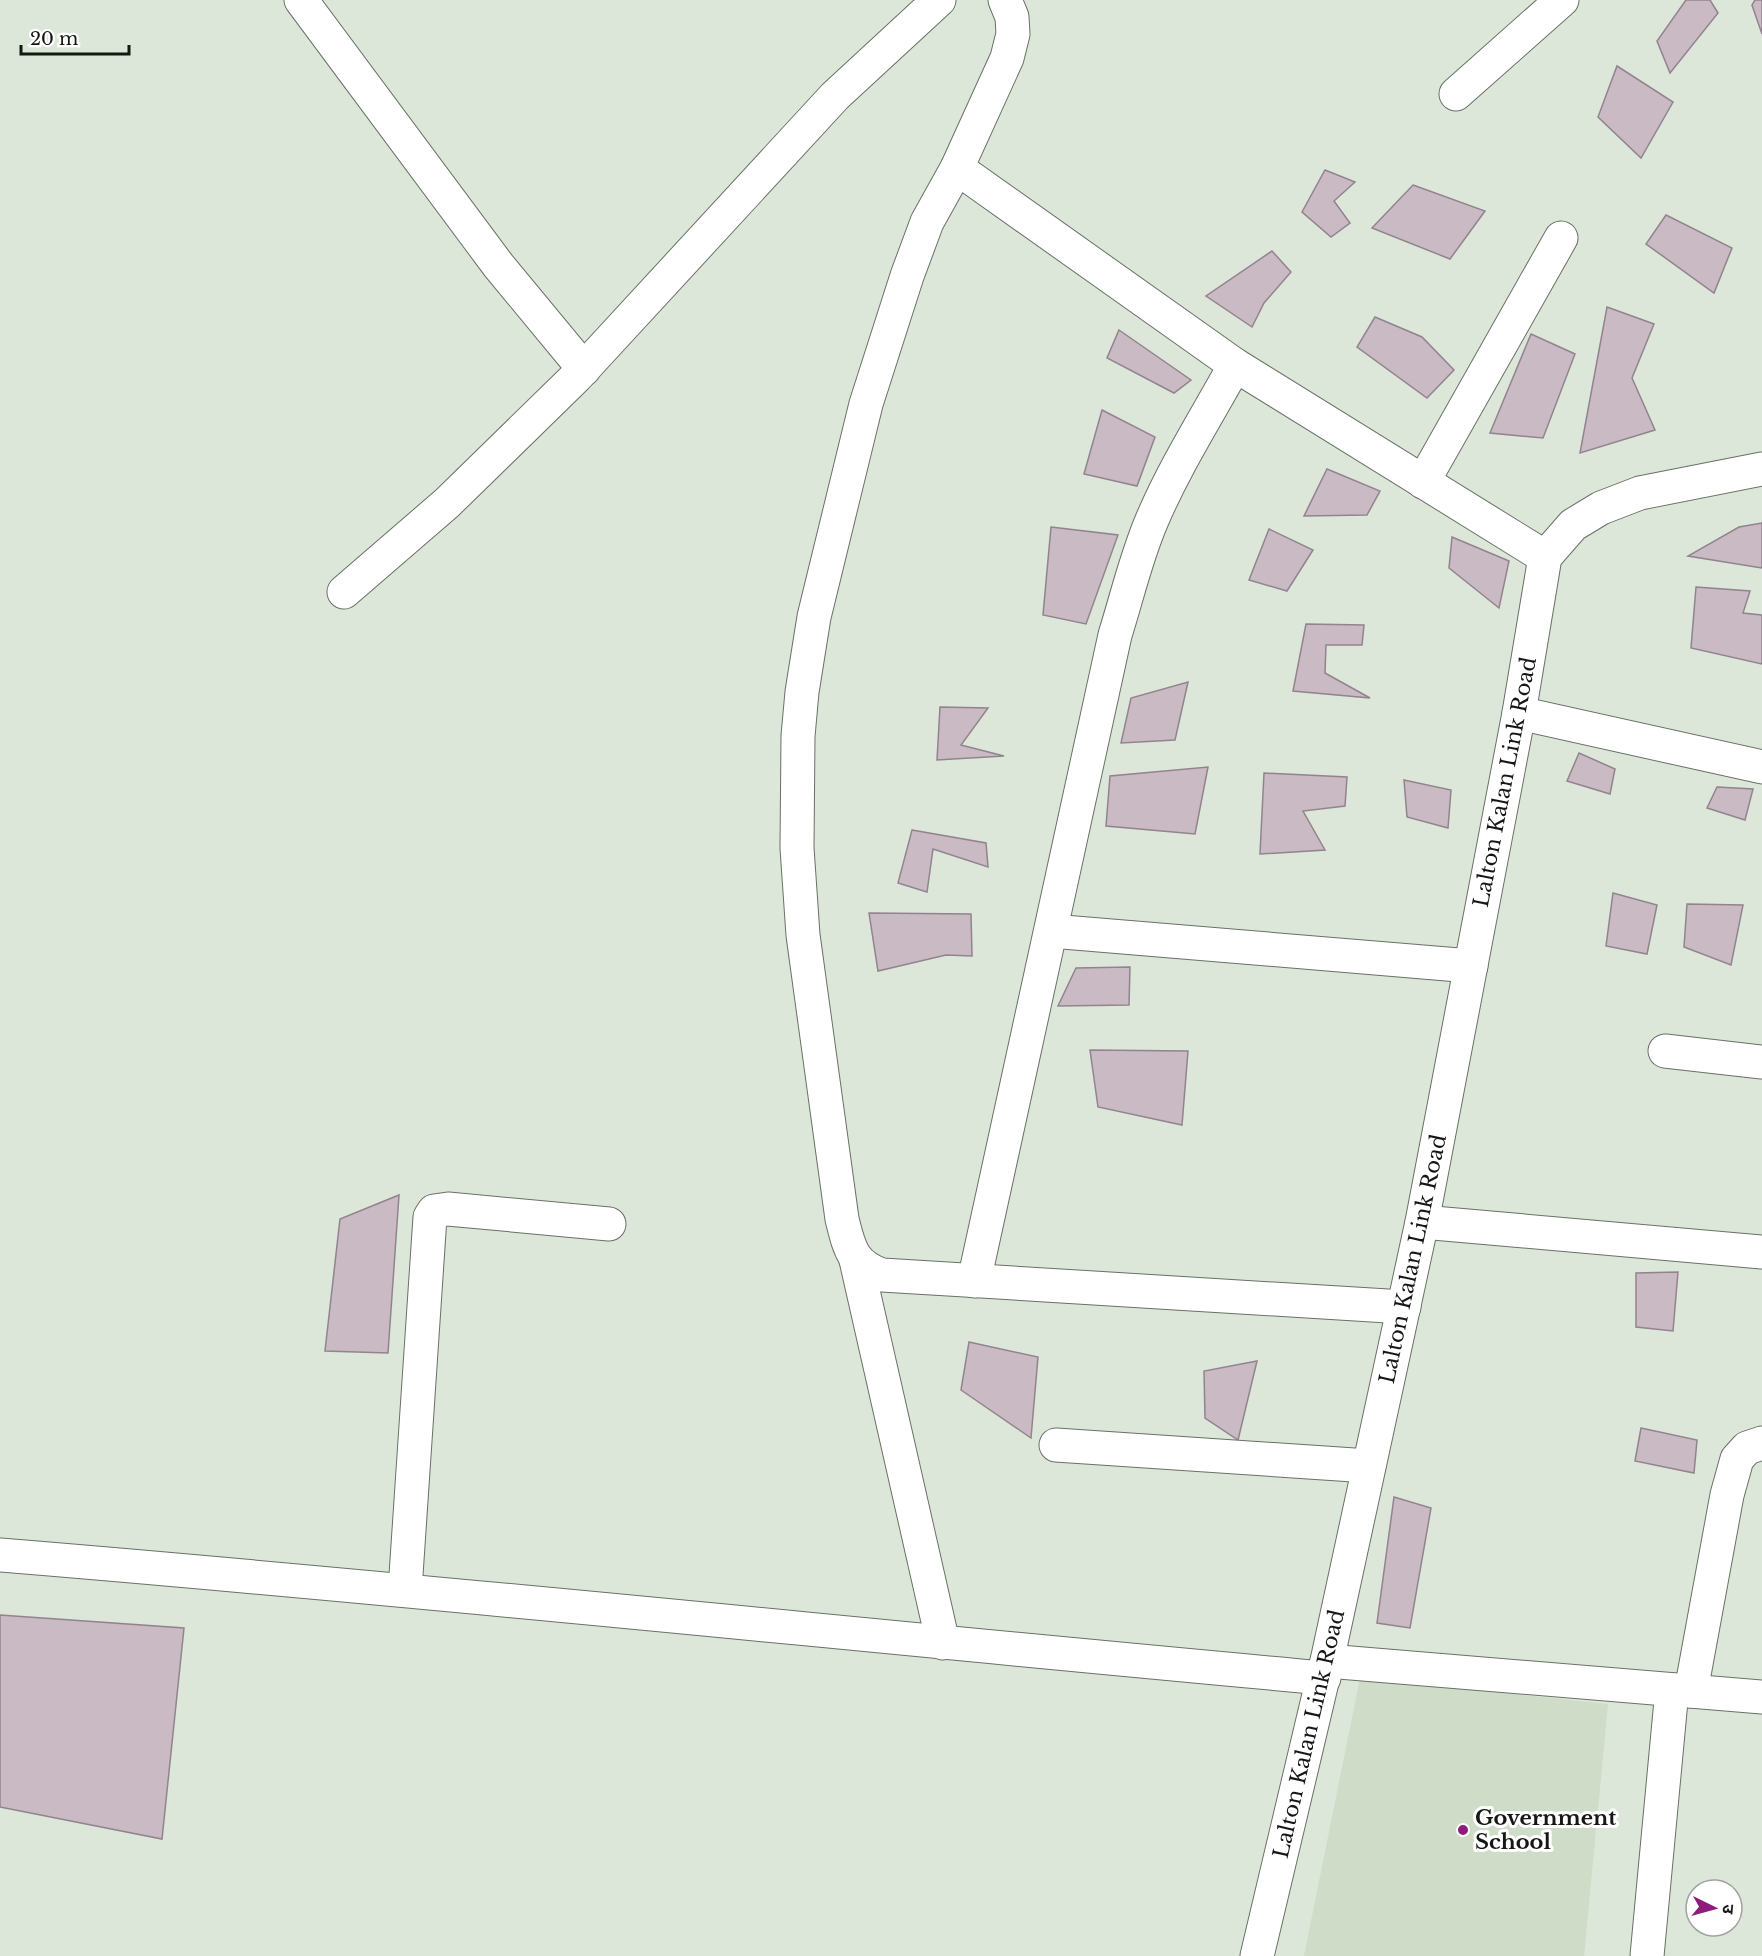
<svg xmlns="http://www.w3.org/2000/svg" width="1762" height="1956" font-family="'Libre Baskerville','Noto Sans Devanagari',serif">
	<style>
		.built { fill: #cedcc8 }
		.building { fill: #c9bac4; stroke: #92848e; stroke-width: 1.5 }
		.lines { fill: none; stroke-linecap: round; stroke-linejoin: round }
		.minor-casing { stroke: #697166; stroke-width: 35 }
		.minor { stroke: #fff; stroke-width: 33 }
		.poi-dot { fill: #8f1b7b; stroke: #fff; stroke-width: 2 }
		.labels { text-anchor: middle; stroke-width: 6; stroke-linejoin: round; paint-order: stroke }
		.street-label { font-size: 21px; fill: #141713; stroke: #fff }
		.poi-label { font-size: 21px; font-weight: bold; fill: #141713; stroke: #fff; text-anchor: start }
	</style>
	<rect width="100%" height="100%" fill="#dce6d9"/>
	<path class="built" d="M 1360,1678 L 1608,1704 L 1584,1956 L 1304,1956 Z"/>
	<g class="building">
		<path d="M 1686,0 L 1710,0 L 1718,13 L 1670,73 L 1657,41 Z"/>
		<path d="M 1755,0 L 1762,0 L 1762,34 L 1752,5 Z"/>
		<path d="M 1617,66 L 1673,102 L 1641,158 L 1598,117 Z"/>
		<path d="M 1325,170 L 1355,182 L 1334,201 L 1350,223 L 1331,237 L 1302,212 Z"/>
		<path d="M 1413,185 L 1485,211 L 1450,259 L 1372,228 Z"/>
		<path d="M 1666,215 L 1732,248 L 1714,293 L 1646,244 Z"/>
		<path d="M 1272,251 L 1291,272 L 1264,303 L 1252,327 L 1206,296 Z"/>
		<path d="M 1607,307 L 1654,324 L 1632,378 L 1655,430 L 1580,453 Z"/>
		<path d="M 1375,317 L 1422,337 L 1454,370 L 1427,398 L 1357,347 Z"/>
		<path d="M 1119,330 L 1191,380 L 1174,393 L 1107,358 Z"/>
		<path d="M 1531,334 L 1575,354 L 1543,438 L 1490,433 Z"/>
		<path d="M 1102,410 L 1155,437 L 1137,486 L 1084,474 Z"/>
		<path d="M 1327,469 L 1380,491 L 1367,515 L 1304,516 Z"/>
		<path d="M 1762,523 L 1762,568 L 1688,556 L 1739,527 Z"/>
		<path d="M 1051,527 L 1118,535 L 1086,624 L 1043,615 Z"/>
		<path d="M 1269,529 L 1313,550 L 1287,591 L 1249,580 Z"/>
		<path d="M 1452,537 L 1509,561 L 1499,608 L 1449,568 Z"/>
		<path d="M 1696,587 L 1750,591 L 1743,613 L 1762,615 L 1762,664 L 1691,648 Z"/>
		<path d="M 1306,624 L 1364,625 L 1362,645 L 1326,645 L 1325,673 L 1370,698 L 1293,691 Z"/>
		<path d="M 1188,682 L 1175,740 L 1121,743 L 1131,698 Z"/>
		<path d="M 940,707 L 988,708 L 961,745 L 1004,756 L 937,760 Z"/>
		<path d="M 1579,753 L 1615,769 L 1610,794 L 1567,781 Z"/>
		<path d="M 1208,767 L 1195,834 L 1106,826 L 1110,776 Z"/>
		<path d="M 1264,773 L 1347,777 L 1345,806 L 1303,811 L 1325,850 L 1260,854 Z"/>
		<path d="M 1404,780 L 1451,790 L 1448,828 L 1407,817 Z"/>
		<path d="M 1717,787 L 1753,789 L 1745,820 L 1707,808 Z"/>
		<path d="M 912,830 L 986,843 L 988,867 L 933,849 L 927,892 L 898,883 Z"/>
		<path d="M 1613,893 L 1657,905 L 1647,954 L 1606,946 Z"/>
		<path d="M 1687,904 L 1743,905 L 1731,965 L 1684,947 Z"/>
		<path d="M 869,913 L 971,914 L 972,956 L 946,955 L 878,971 Z"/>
		<path d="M 1130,967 L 1129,1005 L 1058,1006 L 1076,968 Z"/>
		<path d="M 1090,1050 L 1188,1051 L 1182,1125 L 1098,1107 Z"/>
		<path d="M 399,1195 L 388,1353 L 325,1351 L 340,1219 Z"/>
		<path d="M 1678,1272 L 1673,1331 L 1636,1327 L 1636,1273 Z"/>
		<path d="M 969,1342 L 1038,1357 L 1031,1438 L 961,1390 Z"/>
		<path d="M 1257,1361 L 1238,1440 L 1205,1418 L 1204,1371 Z"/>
		<path d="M 1641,1428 L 1697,1440 L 1694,1473 L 1635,1461 Z"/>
		<path d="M 1394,1497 L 1431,1508 L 1410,1628 L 1377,1623 Z"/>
		<path d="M 0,1615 L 184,1628 L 162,1839 L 0,1807 Z"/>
	</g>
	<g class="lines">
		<g class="minor-casing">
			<g id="minor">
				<path d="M 301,0 L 498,265 L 584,369"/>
				<path d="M 1005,0 L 1012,17 L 1013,34 L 1007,58 L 957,168 L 1235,365 L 1545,557"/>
				<path d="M 1456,94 L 1562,0"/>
				<path d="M 957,168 L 927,222 L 907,276 L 866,404 L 814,617 L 802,692 L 798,736 L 797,848 L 803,935 L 842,1219 C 849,1247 852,1265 882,1275 L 1404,1307"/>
				<path d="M 1423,482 L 1561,238"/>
				<path d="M 344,592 L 447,503 L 576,377 L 835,96 L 939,0"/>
				<path d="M 1519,713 L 1762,767"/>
				<path d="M 1051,931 L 1471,966"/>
				<path d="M 1665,1051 L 1762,1062"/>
				<path d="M 1422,1222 L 1762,1252"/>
				<path d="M 856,1260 L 943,1643"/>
				<path d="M 974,1281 L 1115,635 C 1127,597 1136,557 1152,520 C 1175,466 1207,416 1235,365"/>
				<path d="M 1056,1445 L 1369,1466"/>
				<path d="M 0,1555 C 442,1591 882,1638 1324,1678"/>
				<path d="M 405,1590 L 430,1217 L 434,1211 L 448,1209 L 609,1224"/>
				<path d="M 1327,1661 L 1762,1697"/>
				<path d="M 1691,1691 L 1727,1495 L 1737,1459 L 1747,1448 L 1762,1443"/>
				<path d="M 1257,1956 L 1327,1661 L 1422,1222 L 1519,713 L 1545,557 L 1573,525 L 1601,508 L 1640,493 L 1762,469"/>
				<path d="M 1647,1956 L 1672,1690"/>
			</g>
		</g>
		<use href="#minor" class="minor"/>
	</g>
	<circle class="poi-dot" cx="1463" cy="1830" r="6"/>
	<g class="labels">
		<g class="street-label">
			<text transform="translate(1505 782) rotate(-79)" y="7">Lalton Kalan Link Road</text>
			<text transform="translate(1413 1259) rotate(-78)" y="7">Lalton Kalan Link Road</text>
			<text transform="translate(1309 1734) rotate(-77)" y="7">Lalton Kalan Link Road</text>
		</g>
		<g class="poi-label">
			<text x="1475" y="1825">Government<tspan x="1475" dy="24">School</tspan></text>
		</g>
	</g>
	<g transform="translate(1714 1908) rotate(95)"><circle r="28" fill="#ffffff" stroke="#a1a2a1" stroke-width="1.5"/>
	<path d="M0-4.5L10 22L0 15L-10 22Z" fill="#8f1b7b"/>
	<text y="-9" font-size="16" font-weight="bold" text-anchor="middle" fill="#141713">उ</text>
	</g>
	<path d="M21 45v9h108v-9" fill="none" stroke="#141713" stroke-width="3"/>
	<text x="30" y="45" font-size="18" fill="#141713" stroke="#ffffff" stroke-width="4.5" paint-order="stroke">20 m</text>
</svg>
